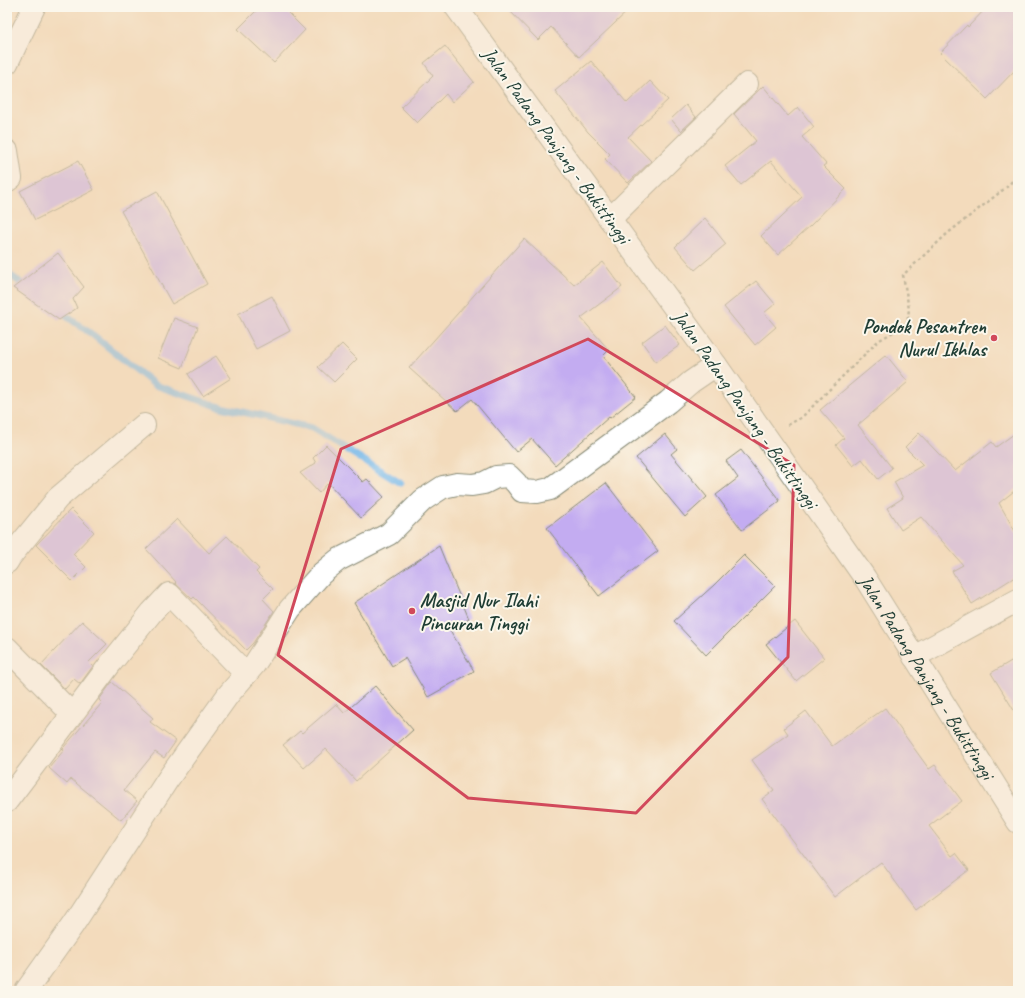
<svg xmlns="http://www.w3.org/2000/svg" width="1025" height="998" font-family="Caveat,sans-serif">
	<style>
		.lines { fill: none; stroke-linecap: round; stroke-linejoin: round }
		.stream { stroke: #74b7e9; stroke-width: 7 }
		.building { fill: #c3acf1 }
		.minor-casing { stroke: #898c78; stroke-width: 24 }
		.highway-casing { stroke: #898c78; stroke-width: 24 }
		.path { stroke: #898c78; stroke-width: 2.5; stroke-dasharray: 3 3; stroke-linecap: butt }
		.minor { stroke: #fff; stroke-width: 22 }
		.highway { stroke: #fff; stroke-width: 22 }
		.marked { fill: none; stroke: #d1495b; stroke-width: 3; stroke-linejoin: round }
		.poi-dot { fill: #d1495b; stroke: #fbf7ec; stroke-width: 1.5 }
		.labels { text-anchor: middle; stroke-width: 4; stroke-linejoin: round; paint-order: stroke }
		.street-label { font-size: 20px; fill: #1f3d34; stroke: #fbf7ec }
		.poi-label { font-size: 20px; font-weight: bold; fill: #1f3d34; stroke: #fbf7ec; text-anchor: end }
	</style>
	<rect width="100%" height="100%" fill="#fbf7ec"/>
	<filter id="ink" filterUnits="userSpaceOnUse"><feTurbulence type="fractalNoise" baseFrequency=".025" numOctaves="2"/><feDisplacementMap in="SourceGraphic" scale="8" xChannelSelector="R" yChannelSelector="G"/><feConvolveMatrix kernelMatrix="1 2 1 2 8 2 1 2 1" color-interpolation-filters="sRGB"/></filter>
	<filter id="wash" filterUnits="userSpaceOnUse"><feTurbulence type="fractalNoise" baseFrequency=".012" numOctaves="4" result="noise"/><feDisplacementMap in="SourceGraphic" scale="16" xChannelSelector="R" yChannelSelector="G"/><feGaussianBlur stdDeviation="0.9" result="paint"/><feColorMatrix in="noise" values="0 0 0 0 0 0 0 0 0 0 0 0 0 0 0 0 0 1.4 0 .05"/><feComposite in="paint" operator="in"/></filter>
	<g filter="url(#wash)">
		<rect width="100%" height="100%" fill="#f3dbbc"/>
		<g class="lines">
			<g class="stream">
				<path d="M 7,273 L 28,288"/>
				<path d="M 59,311 L 93,335 L 155,385 L 217,406 L 312,428 L 400,483"/>
			</g>
		</g>
		<g id="blocks">
			<g class="building">
				<path d="M 260,7 L 282,7 L 305,30 L 274,63 L 238,29 Z"/>
				<path d="M 506,7 L 632,7 L 579,57 L 551,27 L 538,40 Z"/>
				<path d="M 987,7 L 1018,7 L 1018,67 L 987,99 L 940,53 L 967,25 L 968,27 Z"/>
				<path d="M 445,46 L 474,82 L 452,102 L 446,94 L 417,123 L 401,107 L 433,76 L 424,63 Z"/>
				<path d="M 591,61 L 627,103 L 650,81 L 668,100 L 628,137 L 651,161 L 628,183 L 605,159 L 610,154 L 588,132 L 555,91 Z"/>
				<path d="M 763,86 L 788,116 L 798,107 L 814,127 L 802,137 L 826,164 L 823,166 L 846,189 L 810,226 L 778,255 L 761,236 L 802,197 L 771,161 L 741,185 L 725,166 L 756,141 L 734,114 Z"/>
				<path d="M 686,105 L 696,117 L 681,131 L 671,119 Z"/>
				<path d="M 78,161 L 94,190 L 35,220 L 20,191 Z"/>
				<path d="M 157,191 L 207,284 L 172,304 L 121,211 Z"/>
				<path d="M 705,218 L 726,244 L 695,270 L 675,247 Z"/>
				<path d="M 524,239 L 574,285 L 603,262 L 622,287 L 581,318 L 609,350 L 603,356 L 636,397 L 610,418 L 609,417 L 555,465 L 532,439 L 516,452 L 472,399 L 457,411 L 409,368 Z"/>
				<path d="M 58,253 L 84,287 L 73,299 L 77,308 L 59,320 L 13,288 Z"/>
				<path d="M 756,281 L 775,304 L 764,313 L 776,327 L 755,345 L 724,307 Z"/>
				<path d="M 272,296 L 290,331 L 256,349 L 238,314 Z"/>
				<path d="M 174,318 L 198,327 L 182,368 L 158,358 Z"/>
				<path d="M 665,325 L 680,345 L 656,362 L 642,342 Z"/>
				<path d="M 342,344 L 357,359 L 334,382 L 318,367 Z"/>
				<path d="M 886,355 L 908,382 L 858,425 L 892,468 L 878,479 L 862,459 L 853,466 L 836,445 L 844,438 L 820,410 Z"/>
				<path d="M 216,356 L 231,378 L 203,396 L 188,374 Z"/>
				<path d="M 1018,431 L 1018,488 L 999,503 L 1015,531 L 1018,534 L 1018,575 L 972,604 L 952,571 L 963,565 L 921,517 L 901,530 L 887,508 L 903,498 L 894,482 L 923,465 L 905,447 L 919,433 L 955,471 L 992,442 L 996,447 Z"/>
				<path d="M 665,434 L 677,449 L 671,454 L 707,497 L 685,517 L 636,458 Z"/>
				<path d="M 326,445 L 363,482 L 367,479 L 384,497 L 361,518 L 328,483 L 319,493 L 300,473 L 316,463 L 313,458 Z"/>
				<path d="M 741,450 L 780,501 L 742,530 L 716,495 L 738,478 L 726,461 Z"/>
				<path d="M 606,483 L 658,551 L 599,596 L 547,528 Z"/>
				<path d="M 71,509 L 94,532 L 73,554 L 86,567 L 72,581 L 36,545 Z"/>
				<path d="M 177,519 L 209,553 L 227,536 L 259,569 L 256,572 L 273,589 L 263,599 L 274,611 L 253,643 L 246,650 L 194,597 L 192,599 L 175,583 L 176,582 L 146,549 Z"/>
				<path d="M 439,546 L 469,619 L 450,630 L 474,671 L 428,697 L 405,658 L 392,666 L 354,603 Z"/>
				<path d="M 744,555 L 775,586 L 706,655 L 674,621 L 714,585 Z"/>
				<path d="M 82,621 L 107,644 L 89,662 L 93,666 L 80,684 L 74,679 L 65,689 L 41,665 Z"/>
				<path d="M 795,621 L 824,658 L 796,681 L 766,644 Z"/>
				<path d="M 1018,657 L 1018,717 L 991,673 Z"/>
				<path d="M 112,682 L 153,718 L 150,722 L 176,741 L 164,758 L 155,752 L 124,790 L 137,801 L 121,820 L 71,779 L 67,784 L 49,768 L 64,750 L 62,749 L 64,747 L 102,703 L 99,700 Z"/>
				<path d="M 375,686 L 413,730 L 356,781 L 326,749 L 304,768 L 283,745 L 300,731 L 302,733 L 336,704 L 344,713 Z"/>
				<path d="M 885,708 L 929,769 L 935,765 L 962,801 L 929,826 L 952,856 L 956,853 L 969,870 L 916,910 L 881,862 L 835,897 L 762,799 L 774,790 L 752,760 L 788,734 L 784,728 L 806,711 L 832,746 Z"/>
			</g>
		</g>
	</g>
	<g filter="url(#ink)">
		<use href="#blocks" fill-opacity="0" stroke="#898c78" stroke-width="1"/>
		<g class="lines">
			<g class="minor-casing">
				<g id="minor">
					<path d="M 7,63 L 34,7"/>
					<path d="M 7,151 L 11,178 L 7,181"/>
					<path d="M 610,219 L 747,84"/>
					<path d="M 7,562 L 10,557 L 58,498 L 144,425"/>
					<path d="M 7,648 L 72,714"/>
					<path d="M 914,657 L 1018,600"/>
					<path d="M 7,801 L 111,663 L 152,612 L 169,594 L 246,674"/>
					<path d="M 26,991 L 73,925 L 168,779 L 228,695 L 254,665 L 290,609 L 321,574 L 338,560 L 389,534 L 423,500 L 443,487 L 457,484 L 472,485 L 484,483 L 496,477 L 509,476 L 516,483 L 522,491 L 537,492 L 550,489 L 668,402 L 691,382 L 716,365"/>
				</g>
			</g>
			<g class="highway-casing">
				<g id="highway">
					<path id="s1" d="M 456,7 L 716,365 L 865,578 L 1018,822"/>
				</g>
			</g>
			<path class="path" d="M 788,425 L 802,417 L 878,341 L 907,324 L 909,309 L 903,275 L 948,233 L 1008,186 L 1018,174"/>
			<use href="#minor" class="minor"/>
			<use href="#highway" class="highway"/>
		</g>
	</g>
	<path d="M0 0H1025V998H0ZM 588,339 L 794,465 L 788,657 L 636,813 L 468,798 L 278,655 L 341,449 Z" fill="#f3dbbc" fill-opacity=".55" fill-rule="evenodd"/>
	<path class="marked" d="M 588,339 L 794,465 L 788,657 L 636,813 L 468,798 L 278,655 L 341,449 Z"/>
	<g class="poi-dot">
		<circle cx="994" cy="338" r="4"/>
		<circle cx="412" cy="611" r="4"/>
	</g>
	<g class="labels">
		<g class="street-label">
			<text transform="translate(557 145) rotate(54)" y="7">Jalan Padang Panjang - Bukittinggi</text>
			<text transform="translate(746 409) rotate(55)" y="7">Jalan Padang Panjang - Bukittinggi</text>
			<text dy="7" stroke="none"><textPath href="#s1" startOffset="819">Jalan Padang Panjang - Bukittinggi</textPath></text>
		</g>
		<g class="poi-label">
			<text x="986" y="333">Pondok Pesantren<tspan x="986" dy="23">Nurul Ikhlas</tspan></text>
			<text x="420" y="607" text-anchor="start">Masjid Nur Ilahi<tspan x="420" dy="23">Pincuran Tinggi</tspan></text>
		</g>
	</g>
	<rect width="1025" height="998" fill="none" stroke="#fbf7ec" stroke-width="24"/>
</svg>
